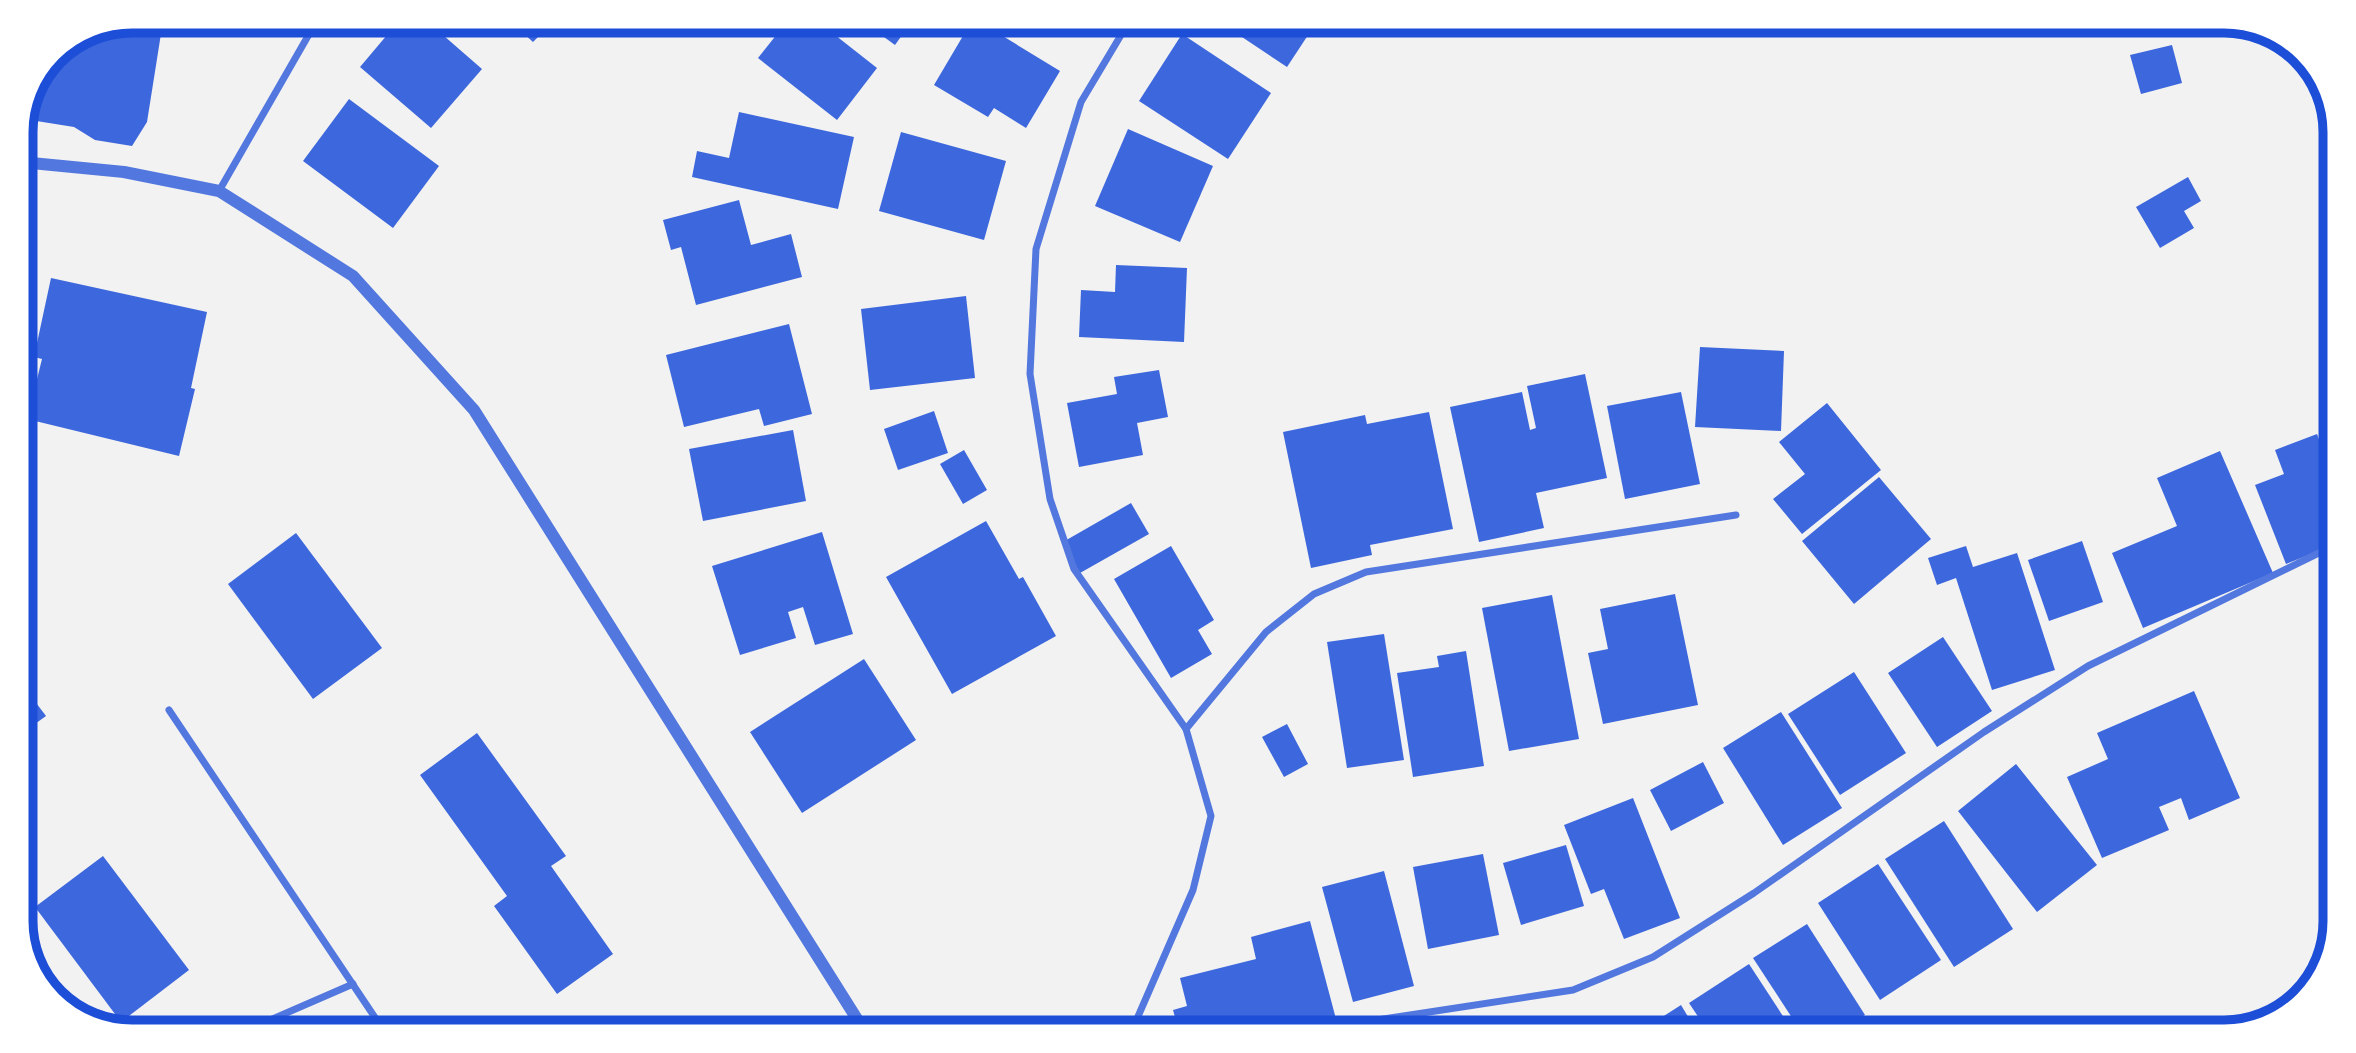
<svg xmlns="http://www.w3.org/2000/svg" width="2356" height="1053" font-family="'Space Grotesk',sans-serif">
	<style>
		.building { fill: #3d67dc }
		.lines { fill: none; stroke-linecap: round; stroke-linejoin: round }
		.minor { stroke: #5277de; stroke-width: 7 }
		.tertiary { stroke: #5277de; stroke-width: 12 }
		.rim { fill: none; stroke: #1d4ed8; stroke-width: 9 }
	</style>
	<rect width="100%" height="100%" fill="#f2f2f2"/>
	<g class="building">
		<path d="M 132,21 L 163,21 L 147,122 L 132,146 L 95,140 L 74,127 L 24,119 L 54,53 Z"/>
		<path d="M 398,22 L 428,22 L 482,69 L 431,128 L 360,67 Z"/>
		<path d="M 512,23 L 552,23 L 533,42 Z"/>
		<path d="M 785,24 L 821,24 L 877,68 L 837,120 L 758,58 Z"/>
		<path d="M 866,24 L 910,24 L 895,45 Z"/>
		<path d="M 970,24 L 983,24 L 1060,71 L 1026,128 L 994,108 L 988,117 L 934,85 Z"/>
		<path d="M 1224,25 L 1314,26 L 1287,67 Z"/>
		<path d="M 1182,34 L 1271,93 L 1228,159 L 1139,101 Z"/>
		<path d="M 2172,45 L 2182,83 L 2141,94 L 2130,55 Z"/>
		<path d="M 349,99 L 439,166 L 393,228 L 303,161 Z"/>
		<path d="M 739,112 L 854,137 L 838,209 L 692,177 L 697,151 L 729,158 Z"/>
		<path d="M 1128,129 L 1213,166 L 1180,242 L 1095,206 Z"/>
		<path d="M 901,132 L 1006,161 L 984,240 L 879,211 Z"/>
		<path d="M 2188,177 L 2201,201 L 2184,211 L 2194,228 L 2160,248 L 2136,207 Z"/>
		<path d="M 739,200 L 751,245 L 791,234 L 802,277 L 696,305 L 681,247 L 671,250 L 663,220 Z"/>
		<path d="M 1116,265 L 1187,268 L 1184,342 L 1079,337 L 1081,290 L 1115,292 Z"/>
		<path d="M 51,278 L 207,312 L 191,388 L 195,389 L 179,456 L 27,419 L 42,359 L 34,357 Z"/>
		<path d="M 966,296 L 975,378 L 870,390 L 861,309 Z"/>
		<path d="M 789,324 L 812,414 L 764,426 L 759,409 L 684,427 L 666,355 Z"/>
		<path d="M 1700,347 L 1784,351 L 1781,431 L 1695,427 Z"/>
		<path d="M 1159,370 L 1168,417 L 1137,423 L 1143,455 L 1079,467 L 1067,403 L 1117,394 L 1114,377 Z"/>
		<path d="M 1585,374 L 1607,478 L 1536,493 L 1544,528 L 1479,542 L 1450,407 L 1522,392 L 1530,430 L 1536,428 L 1527,386 Z"/>
		<path d="M 1681,392 L 1700,484 L 1625,499 L 1607,406 Z"/>
		<path d="M 1827,403 L 1881,470 L 1802,534 L 1773,499 L 1805,474 L 1779,442 Z"/>
		<path d="M 934,411 L 948,453 L 898,470 L 884,429 Z"/>
		<path d="M 1429,412 L 1453,529 L 1370,545 L 1372,555 L 1311,568 L 1283,432 L 1365,415 L 1367,424 Z"/>
		<path d="M 793,430 L 806,501 L 703,521 L 689,449 Z"/>
		<path d="M 2317,434 L 2331,471 L 2331,546 L 2286,564 L 2255,485 L 2284,474 L 2275,450 Z"/>
		<path d="M 964,450 L 987,490 L 963,504 L 940,464 Z"/>
		<path d="M 2220,451 L 2273,573 L 2143,628 L 2112,553 L 2177,526 L 2157,478 Z"/>
		<path d="M 1879,477 L 1931,539 L 1854,604 L 1802,541 Z"/>
		<path d="M 1131,503 L 1149,534 L 1080,573 L 1063,542 Z"/>
		<path d="M 986,521 L 1019,579 L 1023,577 L 1056,636 L 952,694 L 886,577 Z"/>
		<path d="M 822,532 L 853,634 L 815,645 L 803,607 L 788,612 L 796,638 L 740,655 L 712,566 Z"/>
		<path d="M 296,533 L 382,648 L 313,699 L 228,584 Z"/>
		<path d="M 2082,541 L 2103,602 L 2049,621 L 2028,560 Z"/>
		<path d="M 1171,546 L 1214,620 L 1198,630 L 1212,654 L 1171,678 L 1114,579 Z"/>
		<path d="M 1966,546 L 1973,567 L 2017,553 L 2055,670 L 1992,690 L 1956,578 L 1937,585 L 1928,558 Z"/>
		<path d="M 1675,594 L 1698,705 L 1603,724 L 1588,653 L 1608,649 L 1600,609 Z"/>
		<path d="M 1552,595 L 1579,739 L 1509,751 L 1482,608 Z"/>
		<path d="M 1384,634 L 1404,760 L 1347,768 L 1327,642 Z"/>
		<path d="M 1943,637 L 1992,711 L 1937,747 L 1888,673 Z"/>
		<path d="M 1466,651 L 1484,766 L 1413,777 L 1397,673 L 1439,667 L 1437,656 Z"/>
		<path d="M 864,659 L 916,740 L 802,813 L 750,732 Z"/>
		<path d="M 1854,672 L 1906,753 L 1840,795 L 1788,714 Z"/>
		<path d="M 21,683 L 46,716 L 21,734 Z"/>
		<path d="M 2194,691 L 2240,798 L 2189,820 L 2181,798 L 2159,807 L 2169,830 L 2102,858 L 2067,777 L 2108,759 L 2097,733 Z"/>
		<path d="M 1781,712 L 1842,808 L 1783,845 L 1723,748 Z"/>
		<path d="M 1287,724 L 1308,764 L 1284,777 L 1262,737 Z"/>
		<path d="M 477,733 L 566,856 L 551,866 L 613,954 L 557,994 L 494,906 L 507,896 L 420,775 Z"/>
		<path d="M 1703,762 L 1724,803 L 1671,831 L 1650,790 Z"/>
		<path d="M 2016,764 L 2097,865 L 2037,912 L 1958,811 Z"/>
		<path d="M 1633,798 L 1680,918 L 1624,939 L 1604,889 L 1591,894 L 1564,825 Z"/>
		<path d="M 1944,821 L 2013,929 L 1954,967 L 1885,859 Z"/>
		<path d="M 1566,845 L 1584,906 L 1521,925 L 1503,863 Z"/>
		<path d="M 1483,854 L 1499,935 L 1428,949 L 1413,867 Z"/>
		<path d="M 103,856 L 189,970 L 121,1022 L 35,907 Z"/>
		<path d="M 1878,864 L 1941,960 L 1880,1000 L 1818,903 Z"/>
		<path d="M 1384,871 L 1414,986 L 1353,1002 L 1322,887 Z"/>
		<path d="M 1310,921 L 1336,1019 L 1302,1028 L 1178,1028 L 1173,1010 L 1187,1006 L 1180,978 L 1256,959 L 1251,937 Z"/>
		<path d="M 1807,924 L 1865,1015 L 1840,1030 L 1800,1030 L 1753,958 Z"/>
		<path d="M 32,960 L 60,999 L 40,983 Z"/>
		<path d="M 1749,964 L 1792,1030 L 1707,1030 L 1689,1003 Z"/>
		<path d="M 1681,1005 L 1696,1030 L 1642,1030 Z"/>
	</g>
	<g class="lines">
		<g class="minor">
			<path d="M 1127,25 L 1081,102 L 1036,249 L 1030,374 L 1050,499 L 1074,569 L 1186,729 L 1211,816 L 1193,890 L 1133,1028"/>
			<path d="M 219,191 L 308,36 L 320,22"/>
			<path d="M 169,710 L 380,1025"/>
			<path d="M 1186,729 L 1266,632 L 1314,594 L 1366,572 L 1736,515"/>
			<path d="M 261,1024 L 353,984"/>
			<path d="M 1351,1028 L 1377,1020 L 1573,990 L 1653,957 L 1754,893 L 1984,732 L 2088,666 L 2331,547"/>
		</g>
		<path class="tertiary" d="M 21,162 L 124,172 L 219,191 L 353,276 L 474,410 L 862,1027"/>
	</g>
	<path d="M0 0H2356V1053H0ZM132 33H2224A99 99 0 0 1 2323 132V921A99 99 0 0 1 2224 1020H132A99 99 0 0 1 33 921V132A99 99 0 0 1 132 33Z" fill="#fff" fill-rule="evenodd"/>
	<path class="rim" d="M132 33H2224A99 99 0 0 1 2323 132V921A99 99 0 0 1 2224 1020H132A99 99 0 0 1 33 921V132A99 99 0 0 1 132 33Z"/>
</svg>
